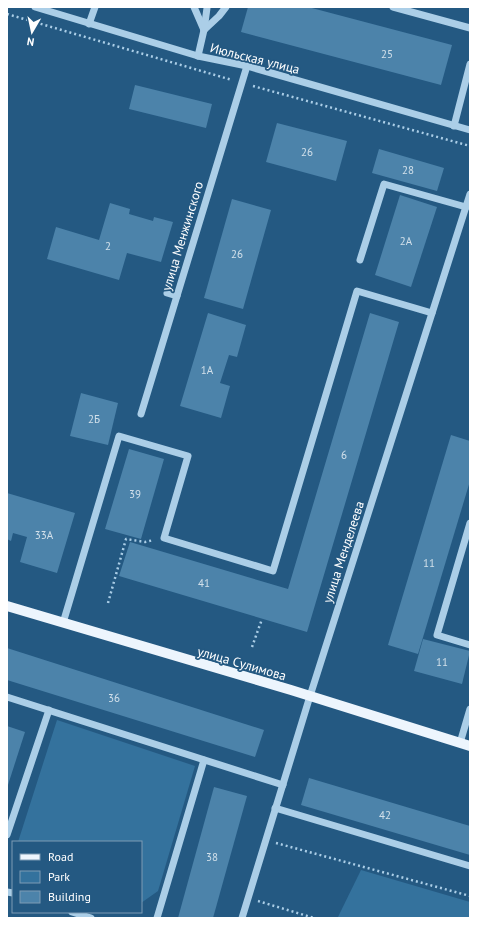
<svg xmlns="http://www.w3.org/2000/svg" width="477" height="925" font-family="'PT Sans',sans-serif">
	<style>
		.green { fill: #34729d }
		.building { fill: #4c83aa }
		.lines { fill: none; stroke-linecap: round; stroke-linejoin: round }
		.path { stroke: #abcee7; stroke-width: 2.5; stroke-dasharray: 2 3; stroke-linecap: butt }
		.minor { stroke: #abcee7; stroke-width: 7 }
		.major { stroke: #edf5fd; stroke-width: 10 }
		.labels { text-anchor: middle; stroke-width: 3.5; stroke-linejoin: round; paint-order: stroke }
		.number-label { font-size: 11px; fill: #d2e0ea }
		.street-label { font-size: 13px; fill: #fff; stroke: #245982 }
	</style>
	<rect width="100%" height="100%" fill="#245982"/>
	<g class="green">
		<path d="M 57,720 L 195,766 L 158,891 L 141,903 L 141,842 L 18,842 Z"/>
		<path d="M 361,870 L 470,902 L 470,918 L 344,918 L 338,917 Z"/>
	</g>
	<g class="building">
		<path d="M 248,7 L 308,7 L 452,45 L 441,85 L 241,32 Z"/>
		<path d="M 135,85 L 212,104 L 206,128 L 129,109 Z"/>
		<path d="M 277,123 L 347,141 L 336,181 L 266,162 Z"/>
		<path d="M 379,149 L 444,168 L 437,191 L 372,173 Z"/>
		<path d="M 400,195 L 437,207 L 411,287 L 375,275 Z"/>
		<path d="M 232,199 L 271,210 L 243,309 L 204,298 Z"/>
		<path d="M 110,203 L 130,209 L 129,214 L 153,221 L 154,217 L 173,222 L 161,262 L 127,253 L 119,280 L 47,259 L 56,227 L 99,240 Z"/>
		<path d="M 208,313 L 246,325 L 237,357 L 229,355 L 220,383 L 230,386 L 221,418 L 180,406 Z"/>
		<path d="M 370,313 L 399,322 L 307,632 L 119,576 L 130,542 L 288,589 Z"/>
		<path d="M 81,393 L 118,403 L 108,445 L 70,436 Z"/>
		<path d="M 451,435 L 470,441 L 470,481 L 418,654 L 388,645 Z"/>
		<path d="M 129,449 L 164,459 L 141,539 L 105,529 Z"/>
		<path d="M 7,493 L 75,513 L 57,573 L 20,562 L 27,537 L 13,533 L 11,541 L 7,539 Z"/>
		<path d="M 423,639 L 470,651 L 462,684 L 414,671 Z"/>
		<path d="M 7,648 L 264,730 L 255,757 L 7,680 Z"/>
		<path d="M 7,726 L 25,732 L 7,788 Z"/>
		<path d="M 309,778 L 470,826 L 470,855 L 301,805 Z"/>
		<path d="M 214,787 L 247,796 L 213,918 L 178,918 Z"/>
	</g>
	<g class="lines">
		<g class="path">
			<path d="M 7,14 L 232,80"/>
			<path d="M 253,86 L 470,146"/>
			<path d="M 108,603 L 126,539 L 145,542 L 154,540"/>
			<path d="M 252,647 L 262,619"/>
			<path d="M 276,843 L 470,896"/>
			<path d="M 258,901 L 314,918"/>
		</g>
		<g class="minor">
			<path d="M 35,7 L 198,56 L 247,66 L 470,130"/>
			<path d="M 194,7 L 204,30 L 198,56"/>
			<path d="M 393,7 L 470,28"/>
			<path d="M 89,24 L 95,7"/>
			<path d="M 204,30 L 219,16 L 226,7"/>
			<path d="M 204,30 L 207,8"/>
			<path d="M 454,126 L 470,64"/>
			<path d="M 360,260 L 384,184 L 466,207"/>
			<path d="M 167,293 L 177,296"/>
			<path d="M 141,414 L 247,66"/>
			<path d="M 470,523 L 437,635 L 470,645"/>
			<path d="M 63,623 L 119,436 L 188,456 L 164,538 L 273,571 L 357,291 L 432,313"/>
			<path d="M 7,697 L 283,785"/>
			<path d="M 460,743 L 470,709"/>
			<path d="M 275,808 L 470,866"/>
			<path d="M 7,835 L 49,710"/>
			<path d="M 7,892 L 13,893"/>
			<path d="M 72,912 L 91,918"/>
			<path d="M 157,918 L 204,760"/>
			<path d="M 242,918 L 310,696 L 470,194"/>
		</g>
		<path class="major" d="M 7,606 L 291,690 L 470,746"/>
	</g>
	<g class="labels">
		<g class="number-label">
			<text x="387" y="58">25</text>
			<text x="307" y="156">26</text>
			<text x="408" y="174">28</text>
			<text x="406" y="245">2А</text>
			<text x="108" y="250">2</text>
			<text x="237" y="258">26</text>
			<text x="207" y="374">1А</text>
			<text x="94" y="423">2Б</text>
			<text x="344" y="459">6</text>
			<text x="135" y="498">39</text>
			<text x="44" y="539">33А</text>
			<text x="429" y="567">11</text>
			<text x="204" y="587">41</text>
			<text x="442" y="666">11</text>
			<text x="114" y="702">36</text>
			<text x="385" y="819">42</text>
			<text x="212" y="861">38</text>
		</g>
		<g class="street-label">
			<text transform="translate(255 58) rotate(14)" y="5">Июльская улица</text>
			<text transform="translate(182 236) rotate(-73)" y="5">улица Менжинского</text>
			<text transform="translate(343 552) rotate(-72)" y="5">улица Менделеева</text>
			<text transform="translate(242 663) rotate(16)" y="5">улица Сулимова</text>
		</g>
	</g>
	<rect width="477" height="925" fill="none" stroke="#ffffff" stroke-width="16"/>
	<rect x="12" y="841" width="130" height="72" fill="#245982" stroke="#7c9bb4"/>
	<rect x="20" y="854" width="20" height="6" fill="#edf5fd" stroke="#7c9bb4"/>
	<text x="48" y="861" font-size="12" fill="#ffffff">Road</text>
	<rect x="20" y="871" width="20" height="12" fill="#34729d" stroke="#7c9bb4"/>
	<text x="48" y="881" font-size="12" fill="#ffffff">Park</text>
	<rect x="20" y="891" width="20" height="12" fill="#4c83aa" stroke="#7c9bb4"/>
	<text x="48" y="901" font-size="12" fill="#ffffff">Building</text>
	<g transform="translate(32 32) rotate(189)" stroke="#245982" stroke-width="3" paint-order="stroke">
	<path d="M0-3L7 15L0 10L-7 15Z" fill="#ffffff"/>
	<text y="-6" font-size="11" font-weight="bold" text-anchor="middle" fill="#ffffff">N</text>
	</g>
</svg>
